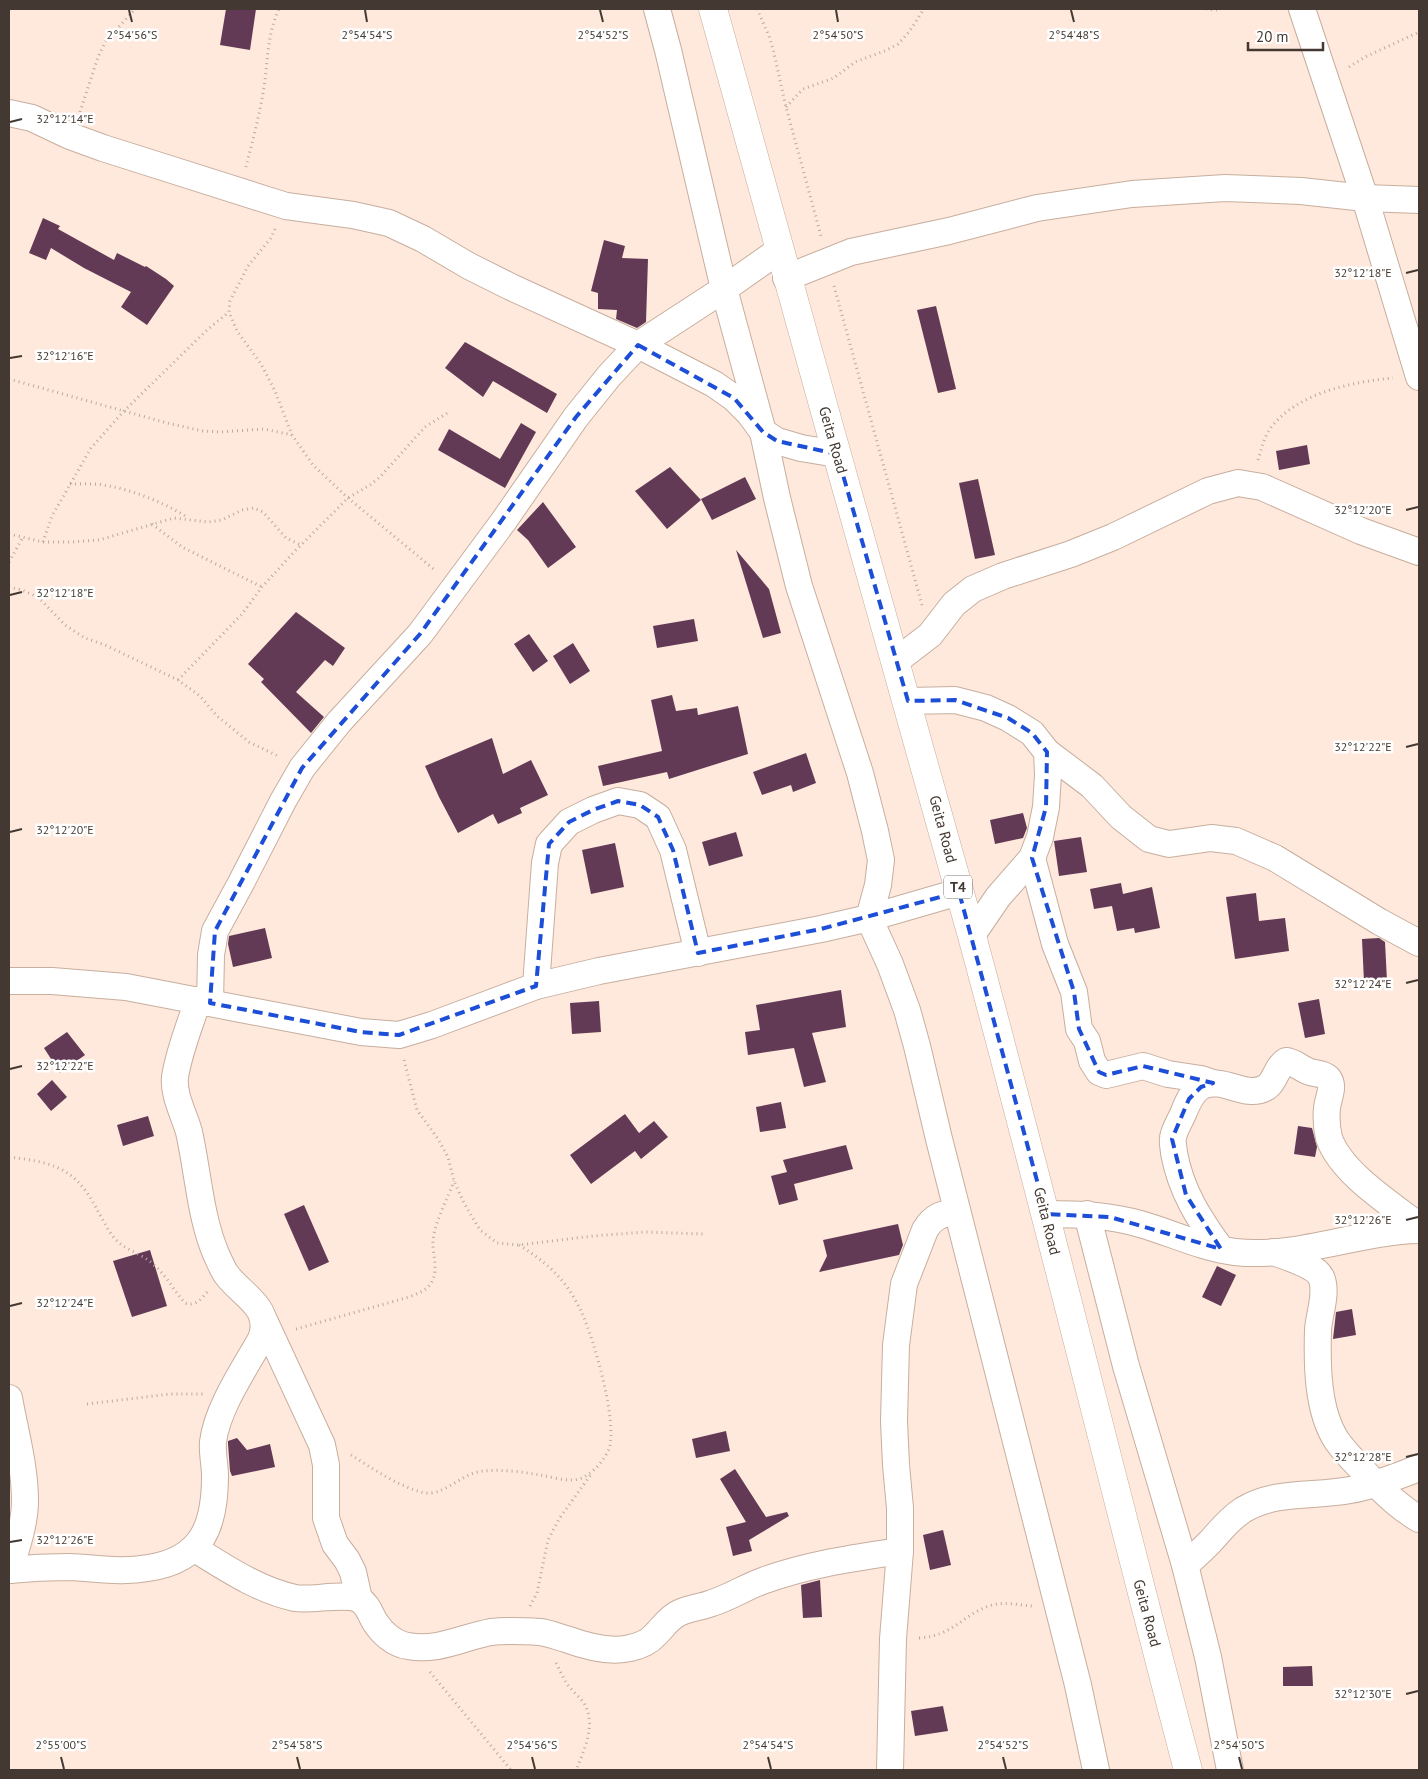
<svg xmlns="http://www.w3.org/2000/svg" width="1428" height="1779" font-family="'PT Sans',sans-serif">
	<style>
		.building { fill: #623a56 }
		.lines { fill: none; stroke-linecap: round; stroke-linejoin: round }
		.street-casing { stroke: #c7ae9e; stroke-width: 28 }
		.highway-casing { stroke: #c7ae9e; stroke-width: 29 }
		.path { stroke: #bba99e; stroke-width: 3; stroke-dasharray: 1 4; stroke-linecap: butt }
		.street { stroke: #fff; stroke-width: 26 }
		.highway { stroke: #fff; stroke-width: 28 }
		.marked { fill: none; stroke: #1d4ed8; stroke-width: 4; stroke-dasharray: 10 6; stroke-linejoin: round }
		.ticks { fill: none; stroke: #433932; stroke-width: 2 }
		.labels { text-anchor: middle; stroke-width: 5; stroke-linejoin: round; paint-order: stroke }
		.shield { fill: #fff; stroke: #7b7470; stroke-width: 1 }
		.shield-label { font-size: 14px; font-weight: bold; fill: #433932 }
		.street-label { font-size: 15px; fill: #433932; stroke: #fff }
		.ticks-label { font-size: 12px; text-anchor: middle; fill: #433932; stroke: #fff; stroke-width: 5; stroke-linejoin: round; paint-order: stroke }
	</style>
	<rect width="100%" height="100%" fill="#ffe9dc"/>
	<g class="building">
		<path d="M 226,9 L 256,9 L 250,50 L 220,45 Z"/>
		<path d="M 43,218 L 60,226 L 58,229 L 114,260 L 117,253 L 145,267 L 146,266 L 166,279 L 174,286 L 147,325 L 121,307 L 131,292 L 84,268 L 51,248 L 46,260 L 29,253 Z"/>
		<path d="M 604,240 L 625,246 L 622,258 L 648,259 L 646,322 L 637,328 L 616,319 L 617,310 L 598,309 L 598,293 L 591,291 Z"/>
		<path d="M 936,306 L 956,389 L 938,393 L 917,310 Z"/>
		<path d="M 465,342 L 557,394 L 547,413 L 493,381 L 483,397 L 445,368 Z"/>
		<path d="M 521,423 L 536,432 L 505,488 L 438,450 L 449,429 L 500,459 Z"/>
		<path d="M 1307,445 L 1310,464 L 1279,470 L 1276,451 Z"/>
		<path d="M 670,467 L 701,500 L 667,529 L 635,491 Z"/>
		<path d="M 745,477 L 756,499 L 712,520 L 701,499 Z"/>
		<path d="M 978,479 L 995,555 L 975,559 L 959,483 Z"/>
		<path d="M 543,502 L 576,547 L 548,568 L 528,540 L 517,530 Z"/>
		<path d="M 736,550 L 769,589 L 781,633 L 763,638 Z"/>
		<path d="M 296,612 L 345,648 L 333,666 L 325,660 L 296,692 L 324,717 L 311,733 L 261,682 L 264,679 L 248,664 Z"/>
		<path d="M 694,619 L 698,641 L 657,648 L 653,626 Z"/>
		<path d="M 529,634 L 548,661 L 533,672 L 514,644 Z"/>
		<path d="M 573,643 L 590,671 L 570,684 L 553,656 Z"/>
		<path d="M 672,695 L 676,711 L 697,708 L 698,715 L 738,706 L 748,754 L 669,779 L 667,772 L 603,786 L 598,766 L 662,751 L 651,700 Z"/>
		<path d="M 492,738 L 503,774 L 531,760 L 548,795 L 520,808 L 522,813 L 498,824 L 493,814 L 458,833 L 439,797 L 425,766 Z"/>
		<path d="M 806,753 L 816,783 L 793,792 L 791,785 L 762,795 L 753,772 Z"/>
		<path d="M 1023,813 L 1027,828 L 1023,838 L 995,844 L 990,820 Z"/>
		<path d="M 736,832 L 743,856 L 709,866 L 702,842 Z"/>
		<path d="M 1081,837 L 1087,872 L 1059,876 L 1054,841 Z"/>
		<path d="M 615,843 L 624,887 L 591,894 L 582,850 Z"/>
		<path d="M 1121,883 L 1123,894 L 1152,887 L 1160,928 L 1135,933 L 1134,928 L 1117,931 L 1112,906 L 1094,909 L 1090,889 Z"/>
		<path d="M 1256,893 L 1259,921 L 1285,918 L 1289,951 L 1235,959 L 1226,897 Z"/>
		<path d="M 265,928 L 272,958 L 233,967 L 228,944 L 229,936 Z"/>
		<path d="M 1379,938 L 1385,942 L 1387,981 L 1364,982 L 1362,939 Z"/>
		<path d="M 841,990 L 846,1027 L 812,1033 L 826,1082 L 804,1087 L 794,1048 L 748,1055 L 745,1032 L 760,1030 L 756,1005 Z"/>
		<path d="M 1319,999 L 1325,1034 L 1305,1038 L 1298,1003 Z"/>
		<path d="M 599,1001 L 601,1032 L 572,1034 L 570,1003 Z"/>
		<path d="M 67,1032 L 85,1055 L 60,1073 L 44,1048 Z"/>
		<path d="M 52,1080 L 67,1097 L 51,1111 L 37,1094 Z"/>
		<path d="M 781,1102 L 786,1128 L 760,1132 L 756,1107 Z"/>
		<path d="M 625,1114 L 639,1133 L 654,1121 L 668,1137 L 641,1159 L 635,1151 L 591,1184 L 570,1155 Z"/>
		<path d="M 148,1116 L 154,1136 L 123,1146 L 117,1125 Z"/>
		<path d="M 1298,1126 L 1312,1128 L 1317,1147 L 1315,1157 L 1294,1154 Z"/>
		<path d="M 846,1145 L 853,1169 L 794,1184 L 798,1200 L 779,1205 L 771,1176 L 787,1172 L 783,1160 Z"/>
		<path d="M 304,1205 L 329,1262 L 309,1271 L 284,1214 Z"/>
		<path d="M 898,1224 L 903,1245 L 899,1255 L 819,1272 L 827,1256 L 823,1240 Z"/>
		<path d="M 150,1250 L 167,1306 L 132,1317 L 113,1261 Z"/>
		<path d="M 1217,1266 L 1236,1275 L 1221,1306 L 1202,1297 Z"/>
		<path d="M 1352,1309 L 1356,1335 L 1333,1339 L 1336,1312 Z"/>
		<path d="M 726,1431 L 730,1451 L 696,1458 L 692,1439 Z"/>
		<path d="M 237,1438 L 247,1450 L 270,1444 L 275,1467 L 232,1476 L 230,1471 L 228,1444 L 228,1441 Z"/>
		<path d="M 735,1469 L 766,1517 L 787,1512 L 789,1516 L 749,1540 L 752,1551 L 733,1556 L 726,1527 L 746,1522 L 720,1479 Z"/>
		<path d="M 943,1530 L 951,1565 L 930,1570 L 923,1535 Z"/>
		<path d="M 820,1580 L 822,1617 L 803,1618 L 801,1585 Z"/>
		<path d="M 1312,1666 L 1313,1686 L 1283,1686 L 1283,1667 Z"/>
		<path d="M 943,1706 L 948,1731 L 915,1736 L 911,1711 Z"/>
	</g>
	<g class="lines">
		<g class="street-casing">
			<g id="street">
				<path d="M 657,9 L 668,50 L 724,289 L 763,432 L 777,498 L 799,586 L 860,773 L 875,831 L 881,860 L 878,885 L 869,918 L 890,964 L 907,1010 L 917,1046 L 939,1139 L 1078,1685 L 1096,1770"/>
				<path d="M 1302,9 L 1365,198 L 1419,377"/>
				<path d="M 9,113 L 32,118 L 70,136 L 103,148 L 286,206 L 353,215 L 389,223 L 423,239 L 469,266 L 511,287 L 638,345 L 714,384 L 734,398 L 749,413 L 763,432 L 777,441 L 801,448 L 837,454"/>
				<path d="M 786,278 L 851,252 L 949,231 L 1037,208 L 1132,194 L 1225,188 L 1301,191 L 1365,198 L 1419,200"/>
				<path d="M 896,661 L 930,635 L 954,604 L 973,589 L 1003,576 L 1071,554 L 1113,537 L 1208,491 L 1238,483 L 1262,487 L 1361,531 L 1419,552"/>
				<path d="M 908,701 L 955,700 L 986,708 L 1008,718 L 1032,733 L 1047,752 L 1048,775 L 1046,807 L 1040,837 L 1032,858 L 998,897 L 972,935"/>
				<path d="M 1047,752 L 1092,786 L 1121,817 L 1149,839 L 1169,844 L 1211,838 L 1236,841 L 1275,858 L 1380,922 L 1419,943"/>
				<path d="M 1032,858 L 1055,944 L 1074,992 L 1079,1029 L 1087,1041 L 1092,1061 L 1099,1072 L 1106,1075 L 1143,1066 L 1168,1074 L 1201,1079 L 1213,1083"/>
				<path d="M 9,981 L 52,981 L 126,987 L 361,1032 L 399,1035 L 432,1025 L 536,986 L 599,971 L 821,929 L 869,918 L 959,892"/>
				<path d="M 536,986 L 545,863 L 549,844 L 569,822 L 593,810 L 618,801 L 640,805 L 658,817 L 673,850 L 698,953"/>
				<path d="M 210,1003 L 211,955 L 215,931 L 241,883 L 283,801 L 302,768 L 339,722 L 420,634 L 503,522 L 576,417 L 609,376 L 638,345 L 724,289 L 778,251"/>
				<path d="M 1046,1214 C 1079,1214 1109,1215 1140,1224 C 1172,1233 1202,1248 1235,1252 C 1297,1259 1358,1231 1419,1230"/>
				<path d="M 1087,1214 L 1126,1366 L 1185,1565 L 1208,1657 L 1230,1770"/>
				<path d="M 1221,1249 C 1199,1219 1181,1191 1174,1153 C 1174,1149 1172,1143 1173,1138 C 1174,1130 1180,1121 1183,1114 C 1187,1104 1192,1091 1202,1086 C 1224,1076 1244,1099 1265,1088 C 1275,1083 1276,1067 1286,1061 C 1295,1062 1301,1069 1310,1072 C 1316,1074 1323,1073 1328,1078 C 1335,1086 1328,1098 1327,1108 C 1326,1117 1327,1129 1329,1138 C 1341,1173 1391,1204 1419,1226"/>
				<path d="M 1274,1252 C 1286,1257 1315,1265 1321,1277 C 1328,1292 1319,1314 1318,1330 C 1317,1364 1317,1411 1337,1441 C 1346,1454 1359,1466 1370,1478 C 1387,1495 1399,1507 1419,1519"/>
				<path d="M 263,1318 L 322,1445 L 326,1465 L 326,1518 L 335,1544 L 347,1560 L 353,1572 L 359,1599"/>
				<path d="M 9,1398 C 15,1432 25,1466 25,1501 C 25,1524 16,1548 10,1570"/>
				<path d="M 195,1549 C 226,1568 258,1590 295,1598 C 311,1601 347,1592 360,1600 C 368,1605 370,1614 375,1622 C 382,1633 394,1644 408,1646 C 437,1652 463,1637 491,1632 C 507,1630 524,1631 540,1632 C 549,1633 558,1637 566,1639 C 585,1646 610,1653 630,1648 C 639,1646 648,1643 654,1636 C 662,1629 668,1618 679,1613 C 690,1608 702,1607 712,1603 C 731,1597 747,1586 765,1580 C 809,1564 854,1558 900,1551"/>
				<path d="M 1185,1565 C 1194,1558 1202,1550 1210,1542 C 1221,1530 1229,1519 1243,1510 C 1276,1490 1314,1497 1350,1490 C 1374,1486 1397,1476 1419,1468"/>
				<path d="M 9,1570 C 29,1568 49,1567 69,1567 C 96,1568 121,1573 148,1568 C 203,1560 215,1525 215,1476 C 215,1465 212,1453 213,1442 C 217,1408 245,1368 261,1339 C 273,1307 242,1296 226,1274 C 222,1268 219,1260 216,1254 C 200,1216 198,1172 189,1132 C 184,1114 173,1095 175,1077 C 179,1051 190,1025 198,1000"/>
				<path d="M 890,1770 L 893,1639 L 900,1551 L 900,1508 L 896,1465 L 894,1421 L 896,1345 L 904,1284 L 925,1230 C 933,1216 942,1214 957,1211"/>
			</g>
		</g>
		<g class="highway-casing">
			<path id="highway" d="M 713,9 C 797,319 887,626 972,936 C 1047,1213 1115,1493 1188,1770"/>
		</g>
		<g class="path">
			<path d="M 757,9 L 769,36 L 773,49 L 786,107 L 821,236"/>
			<path d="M 1206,9 L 1215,10 L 1221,9"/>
			<path d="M 1349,67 L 1365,57 L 1419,32"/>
			<path d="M 786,107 L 803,89 L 834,78 L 855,62 L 887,50 L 898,44 L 909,32 L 924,9"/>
			<path d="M 80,112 L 98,57 L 106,41 L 135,9"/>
			<path d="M 246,167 C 253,139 261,110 265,80 C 268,56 268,32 279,9"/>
			<path d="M 275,229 L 271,238 L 248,266 L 230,301 L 229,312 L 237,331 L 261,364 L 275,391 L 292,435 L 313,465 L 348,498 L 436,571"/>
			<path d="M 834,286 L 922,605"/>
			<path d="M 9,379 L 167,423 L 203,431 L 220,432 L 264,429 L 292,435"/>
			<path d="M 1258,460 C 1262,448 1264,435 1273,425 C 1301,392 1352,382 1393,378"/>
			<path d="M 70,484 C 83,484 96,483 109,486 C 136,491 164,503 187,517"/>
			<path d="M 152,524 L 182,547 L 262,587"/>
			<path d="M 9,534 L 43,542 L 72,542 L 99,540 L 174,518 L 208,522 L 222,520 L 242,510 L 254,508 L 263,512 L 286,538 L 301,545"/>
			<path d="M 43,542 L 52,516 L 91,448 L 124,411 L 207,330 L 229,312"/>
			<path d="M 9,562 L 23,537"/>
			<path d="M 9,587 L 22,590 L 33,595 L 42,601 L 65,625 L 85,638 L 105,645 L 178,680 L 200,696 L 217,716 L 249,742 L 280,757"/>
			<path d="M 178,680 L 242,614 L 262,587 L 294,552 L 348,498 L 370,485 L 380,477 L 425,427 L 449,412"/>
			<path d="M 404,1060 L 417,1110 L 438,1139 L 448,1157 L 454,1181 L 464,1203 L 480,1230 L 497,1243 L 519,1245 L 593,1236 L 645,1232 L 703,1234"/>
			<path d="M 9,1157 C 49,1162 73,1166 94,1204 C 101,1216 107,1230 116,1240 C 127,1251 143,1254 154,1265 C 167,1276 174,1291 185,1303 C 196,1307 202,1298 208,1291"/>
			<path d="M 296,1329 L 409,1297 C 419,1293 429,1290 433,1279 C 438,1267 432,1252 433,1240 C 435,1221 448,1198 454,1181"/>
			<path d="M 87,1404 L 170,1394 L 203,1394"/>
			<path d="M 351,1455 C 372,1468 396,1485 421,1492 C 427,1494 434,1493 439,1491 C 455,1485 467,1472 484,1471 C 502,1469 522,1472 540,1475 C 554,1477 570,1484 584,1477 C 595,1471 604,1460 609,1449 C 618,1422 594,1340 582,1313 C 578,1305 573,1295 567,1287 C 554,1269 538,1257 519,1245"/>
			<path d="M 530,1606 L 537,1593 L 548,1540 L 559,1519 L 592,1473"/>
			<path d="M 919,1638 C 953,1636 961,1616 989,1606 C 1002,1601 1018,1605 1032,1606"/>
			<path d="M 556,1663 C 560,1670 563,1678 567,1684 C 572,1691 581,1698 585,1705 C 596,1725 584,1751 576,1770"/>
			<path d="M 430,1672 L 511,1770"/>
		</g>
		<use href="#street" class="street"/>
		<use href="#highway" class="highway"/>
	</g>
	<path class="marked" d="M 638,345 L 734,398 L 763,432 L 777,441 L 837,454 L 908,701 L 955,700 L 1008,718 L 1032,733 L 1047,752 L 1046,807 L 1032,858 L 1074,992 L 1079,1029 L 1099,1072 L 1106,1075 L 1143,1066 L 1213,1083 L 1201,1087 L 1189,1099 L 1172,1139 L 1186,1195 L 1221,1249 L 1110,1217 L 1046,1214 L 959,892 L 821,929 L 698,953 L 673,850 L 658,817 L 640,805 L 618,801 L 593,810 L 569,822 L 549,844 L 536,986 L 399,1035 L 361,1032 L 210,1003 L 215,931 L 302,768 L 420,634 L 576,417 Z"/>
	<path class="ticks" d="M 129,10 L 132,22M 365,10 L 367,22M 600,10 L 603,22M 836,10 L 838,22M 1071,10 L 1074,22M 10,122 L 22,119M 1406,273 L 1418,270M 10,358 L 22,356M 1406,510 L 1418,507M 10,595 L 22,592M 1406,747 L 1418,744M 10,832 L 22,829M 1406,983 L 1418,980M 10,1069 L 22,1066M 1406,1220 L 1418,1217M 10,1306 L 22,1303M 1406,1457 L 1418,1454M 10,1542 L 22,1540M 1406,1694 L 1418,1691M 61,1757 L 64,1769M 297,1757 L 300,1769M 532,1757 L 535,1769M 768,1757 L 771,1769M 1003,1757 L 1006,1769M 1239,1757 L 1242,1769"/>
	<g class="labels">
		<rect class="shield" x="944" y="875.5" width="28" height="23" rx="4"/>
		<g class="shield-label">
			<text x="958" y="892">T4</text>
		</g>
		<g class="street-label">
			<text transform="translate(833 440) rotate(74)" y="5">Geita Road</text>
			<text transform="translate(943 829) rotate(75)" y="5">Geita Road</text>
			<text transform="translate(1047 1221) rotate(76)" y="5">Geita Road</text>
			<text transform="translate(1147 1613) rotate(75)" y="5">Geita Road</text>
		</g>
	</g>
	<g class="ticks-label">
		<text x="132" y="39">2°54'56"S</text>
		<text x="367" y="39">2°54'54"S</text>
		<text x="603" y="39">2°54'52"S</text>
		<text x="838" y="39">2°54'50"S</text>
		<text x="1074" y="39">2°54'48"S</text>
		<text x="65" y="123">32°12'14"E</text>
		<text x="1363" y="277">32°12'18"E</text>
		<text x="65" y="360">32°12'16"E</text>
		<text x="1363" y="514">32°12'20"E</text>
		<text x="65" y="597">32°12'18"E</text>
		<text x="1363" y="751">32°12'22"E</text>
		<text x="65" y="834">32°12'20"E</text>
		<text x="1363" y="988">32°12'24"E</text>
		<text x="65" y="1070">32°12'22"E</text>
		<text x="1363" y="1224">32°12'26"E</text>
		<text x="65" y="1307">32°12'24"E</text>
		<text x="1363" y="1461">32°12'28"E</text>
		<text x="65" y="1544">32°12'26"E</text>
		<text x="1363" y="1698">32°12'30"E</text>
		<text x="61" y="1749">2°55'00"S</text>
		<text x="297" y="1749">2°54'58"S</text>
		<text x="532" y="1749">2°54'56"S</text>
		<text x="768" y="1749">2°54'54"S</text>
		<text x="1003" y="1749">2°54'52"S</text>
		<text x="1239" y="1749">2°54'50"S</text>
	</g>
	<rect width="1428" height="1779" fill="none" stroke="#433932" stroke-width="20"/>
	<path d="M1248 42v8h75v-8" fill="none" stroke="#433932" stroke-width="2.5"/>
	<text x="1256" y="42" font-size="15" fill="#433932" stroke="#ffffff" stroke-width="4" paint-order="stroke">20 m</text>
</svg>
